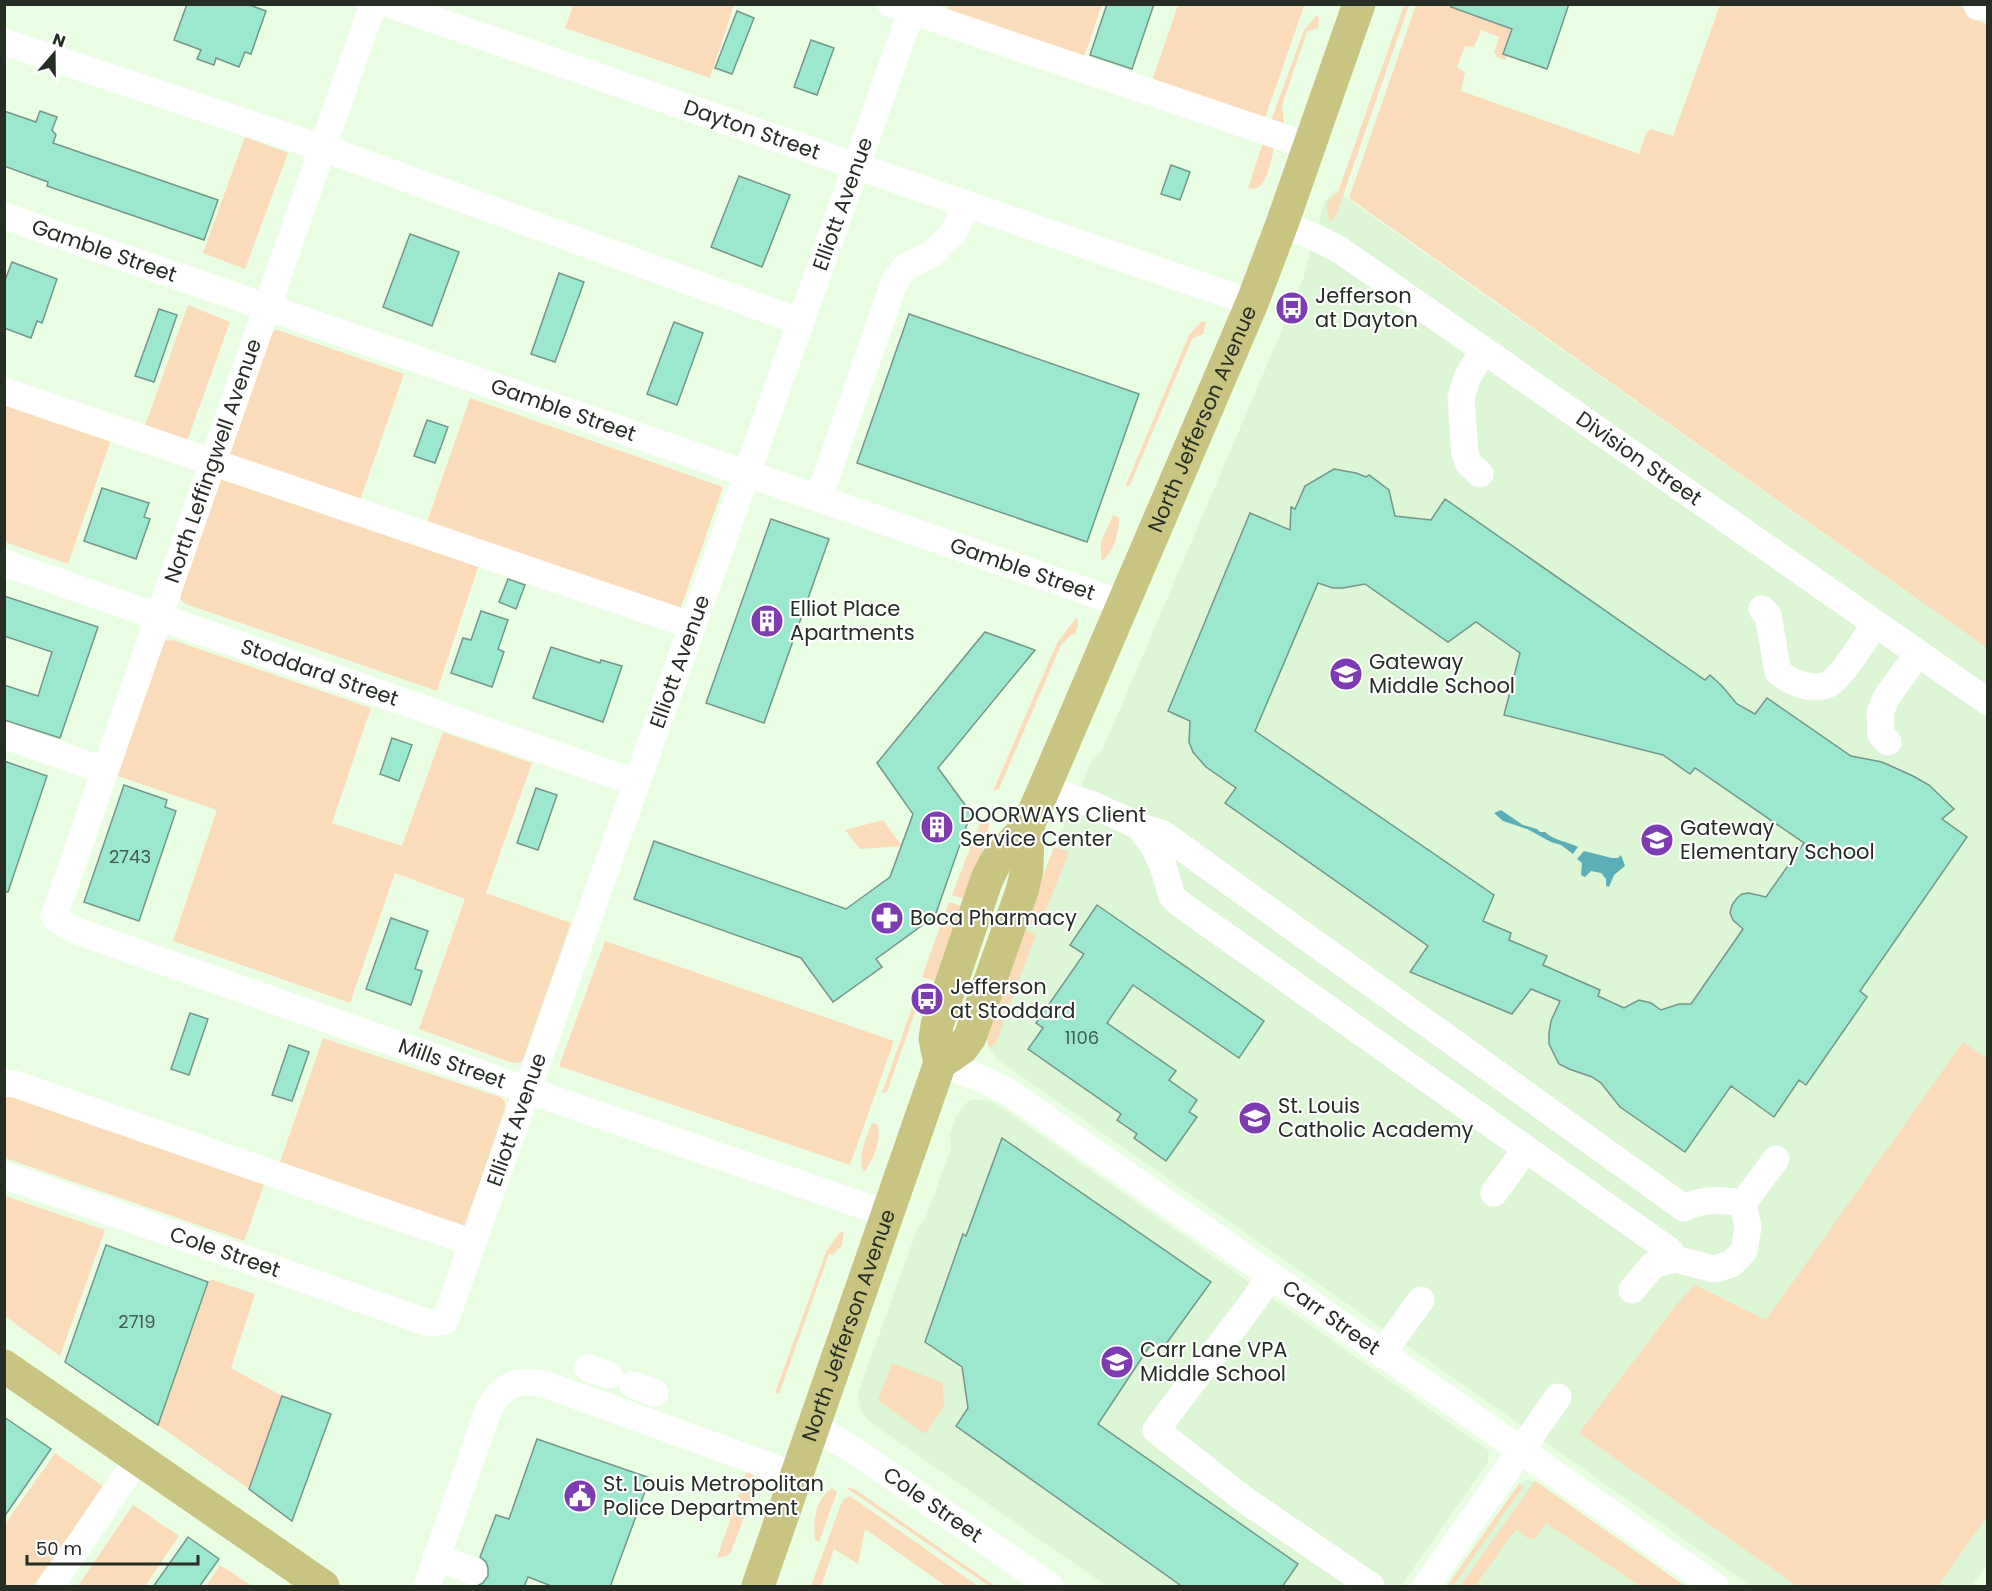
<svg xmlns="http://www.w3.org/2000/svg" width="1992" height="1591" font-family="Poppins,sans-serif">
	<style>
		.built { fill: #ddf6d5 }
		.green { fill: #fadcba }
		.water { fill: #5bafb9 }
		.building { fill: #9ce8cf; stroke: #75968a; stroke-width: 1.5; fill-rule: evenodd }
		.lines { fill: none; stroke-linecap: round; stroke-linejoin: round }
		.minor { stroke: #fff; stroke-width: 27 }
		.major { stroke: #c9c482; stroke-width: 33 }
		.labels { text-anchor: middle; stroke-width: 4.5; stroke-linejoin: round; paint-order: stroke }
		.number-label { font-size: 18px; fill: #445c4f }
		.street-label { font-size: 21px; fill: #262d24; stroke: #fff }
		.poi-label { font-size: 21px; fill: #262d24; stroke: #fff; text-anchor: start }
	</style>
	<rect width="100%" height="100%" fill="#eafee4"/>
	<g class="built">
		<path d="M 1335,190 L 1987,648 L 1987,1564 L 1972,1586 L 1751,1586 L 998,1060 L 990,1049 L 987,1043 L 1037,889 L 1092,760 L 1102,751 L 1279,337 L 1303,279 L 1325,201 Z"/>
		<path d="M 976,1099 L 995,1103 L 1489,1451 L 1488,1462 L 1401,1586 L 1107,1586 L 873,1424 L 862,1413 L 858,1398 L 859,1390 L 918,1227 L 925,1219 L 951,1149 L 950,1134 L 956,1117 L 968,1101 Z"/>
		<path d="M 1527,1480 L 1535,1481 L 1685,1586 L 1447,1586 L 1519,1484 Z"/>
	</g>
	<g class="green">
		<path d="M 574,4 L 734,4 L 734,5 L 710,78 L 565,28 Z"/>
		<path d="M 1299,4 L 1304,6 L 1263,124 L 1150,87 L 1178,5 Z"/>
		<path d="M 949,5 L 1102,5 L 1082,63 L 945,15 Z"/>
		<path d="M 1404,5 L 1409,5 L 1336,216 L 1330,221 L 1328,216 L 1327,202 L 1338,192 Z"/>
		<path d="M 1416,5 L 1466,5 L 1464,12 L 1512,29 L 1503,53 L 1507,55 L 1505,60 L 1497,57 L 1494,52 L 1499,37 L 1481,30 L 1474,47 L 1465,46 L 1457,67 L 1465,72 L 1461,91 L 1639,154 L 1646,134 L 1650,129 L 1673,136 L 1720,5 L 1959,5 L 1988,26 L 1987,648 L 1349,198 Z"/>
		<path d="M 1316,16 L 1319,17 L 1318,28 L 1307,32 L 1282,105 L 1284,123 L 1282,126 L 1269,126 L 1304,30 Z"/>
		<path d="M 245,137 L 288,153 L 245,269 L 203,253 Z"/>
		<path d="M 1264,139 L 1273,145 C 1275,152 1267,178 1262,184 C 1258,189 1253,189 1248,188 Z"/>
		<path d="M 188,305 L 230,322 L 187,441 L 145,426 Z"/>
		<path d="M 1202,321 L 1206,322 L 1203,334 L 1192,339 L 1130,485 L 1125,487 L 1189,335 Z"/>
		<path d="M 278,330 L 404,374 L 359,503 L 227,457 L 273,331 Z"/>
		<path d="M 470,398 L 723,487 L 679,613 L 426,525 Z"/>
		<path d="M 5,399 L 112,437 L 68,564 L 5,542 Z"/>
		<path d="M 222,471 L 480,562 L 437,691 L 186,604 L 181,600 L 180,593 Z"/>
		<path d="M 1113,515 L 1119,518 C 1119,533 1114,550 1103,561 L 1101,558 L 1101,542 Z"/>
		<path d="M 1077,617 L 1078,625 L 1075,635 L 1072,634 L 1061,645 L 999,789 L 993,791 L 1057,643 Z"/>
		<path d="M 173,640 L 371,708 L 332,823 L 402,846 L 443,732 L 532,763 L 486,893 L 571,923 L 522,1062 L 513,1063 L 419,1029 L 465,899 L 395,873 L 350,1003 L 173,941 L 217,810 L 115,775 L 164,641 Z"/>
		<path d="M 883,820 L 902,846 L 860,849 L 845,830 Z"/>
		<path d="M 981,820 L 989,823 L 988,835 L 964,899 L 952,895 Z"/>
		<path d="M 1054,847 L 1069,852 L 1039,927 L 1026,922 Z"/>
		<path d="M 949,902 L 962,906 L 935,981 L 922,977 Z"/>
		<path d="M 1023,929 L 1036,934 L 996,1043 L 989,1048 L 986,1035 Z"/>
		<path d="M 605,941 L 894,1041 L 850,1165 L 559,1066 Z"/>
		<path d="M 917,993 L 926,997 L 917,1007 L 887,1092 L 882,1093 Z"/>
		<path d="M 323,1038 L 500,1097 L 505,1101 L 505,1108 L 464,1229 L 279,1165 Z"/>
		<path d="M 1963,1042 L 1987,1058 L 1987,1516 L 1938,1586 L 1797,1586 L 1579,1433 L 1677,1304 L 1695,1285 L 1766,1320 Z"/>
		<path d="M 5,1088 L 266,1179 L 244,1241 L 5,1158 Z"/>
		<path d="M 872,1123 L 878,1125 C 881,1141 874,1159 864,1172 C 856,1158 867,1137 872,1123 Z"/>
		<path d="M 5,1196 L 105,1230 L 60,1356 L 5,1316 Z"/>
		<path d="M 844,1231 L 842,1245 L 833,1255 L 829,1254 L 779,1394 L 775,1393 L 826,1252 L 839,1233 Z"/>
		<path d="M 210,1279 L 255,1294 L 231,1368 L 282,1396 L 249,1489 L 158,1425 Z"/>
		<path d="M 892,1363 L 943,1383 L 944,1406 L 925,1434 L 878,1400 Z"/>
		<path d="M 55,1453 L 104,1487 L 33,1586 L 5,1586 L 5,1524 Z"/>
		<path d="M 747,1471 L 754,1476 L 756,1486 L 731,1552 L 727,1556 L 717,1558 Z"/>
		<path d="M 1535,1481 L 1685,1586 L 1640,1586 L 1546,1523 L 1535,1539 L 1529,1539 L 1516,1529 L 1475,1586 L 1460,1586 Z"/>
		<path d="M 1519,1484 L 1523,1487 L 1453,1586 L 1447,1586 Z"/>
		<path d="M 849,1487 L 856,1490 L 995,1586 L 989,1586 L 848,1489 Z"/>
		<path d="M 832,1488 L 837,1492 L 819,1542 L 815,1540 C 813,1520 815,1500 832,1488 Z"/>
		<path d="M 850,1496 L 978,1586 L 946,1586 L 865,1529 L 858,1564 L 834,1549 L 821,1586 L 811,1586 L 841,1504 L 844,1499 Z"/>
		<path d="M 133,1505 L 179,1536 L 145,1586 L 78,1586 Z"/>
		<path d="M 220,1565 L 252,1586 L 206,1586 Z"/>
	</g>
	<g class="water">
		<path d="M 1501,810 L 1523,825 L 1537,829 L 1540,832 L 1545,832 C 1554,841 1567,841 1578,847 L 1573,854 L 1561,845 L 1551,842 L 1527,829 L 1503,821 L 1494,813 Z"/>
		<path d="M 1584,851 L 1612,858 L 1618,858 L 1621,855 L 1625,866 L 1614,875 L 1609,887 L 1606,886 L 1606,879 L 1601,873 L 1591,871 L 1585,877 L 1581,875 L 1582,863 L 1577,859 Z"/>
	</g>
	<g class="building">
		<path d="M 187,4 L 247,4 L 266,11 L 251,54 L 245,52 L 239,67 L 216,58 L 214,65 L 197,59 L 201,50 L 174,40 Z"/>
		<path d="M 1107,4 L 1154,4 L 1132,69 L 1090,55 Z"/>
		<path d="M 1451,4 L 1569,4 L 1547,69 L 1503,54 L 1512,29 L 1451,7 Z"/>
		<path d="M 737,11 L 754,18 L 732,74 L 715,68 Z"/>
		<path d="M 811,40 L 834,48 L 817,95 L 794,87 Z"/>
		<path d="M 4,111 L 36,122 L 40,111 L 57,117 L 52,130 L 56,135 L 53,143 L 218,200 L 204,240 L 47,186 L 48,182 L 4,166 Z"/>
		<path d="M 1171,165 L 1190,172 L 1180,200 L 1161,194 Z"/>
		<path d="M 739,176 L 790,195 L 762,267 L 711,247 Z"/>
		<path d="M 410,234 L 459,252 L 432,326 L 383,307 Z"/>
		<path d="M 12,262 L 57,279 L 42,323 L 37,321 L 31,338 L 4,328 L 4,283 Z"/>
		<path d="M 559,273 L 584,282 L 555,362 L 531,354 Z"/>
		<path d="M 159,309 L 177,315 L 154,382 L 135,376 Z"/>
		<path d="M 909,314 L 1139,394 L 1087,542 L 857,463 Z"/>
		<path d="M 674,322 L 703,333 L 677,405 L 647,394 Z"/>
		<path d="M 427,420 L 448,427 L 435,463 L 414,456 Z"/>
		<path d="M 1334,469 L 1356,473 L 1366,477 L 1369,475 L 1389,490 L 1395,516 L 1431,520 L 1445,499 L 1705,680 L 1710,675 L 1722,686 L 1737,704 L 1755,714 L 1767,698 L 1851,756 L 1882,762 L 1913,776 L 1929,785 L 1954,809 L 1942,819 L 1967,837 L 1860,991 L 1867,997 L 1806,1085 L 1799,1080 L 1774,1117 L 1731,1086 L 1685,1152 L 1620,1107 L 1601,1083 L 1592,1077 L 1569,1069 L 1559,1064 L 1549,1044 L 1549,1033 L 1551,1021 L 1560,1001 L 1531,989 L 1512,1014 L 1410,972 L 1428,946 L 1225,803 L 1236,788 L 1206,767 L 1193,752 L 1189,742 L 1190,721 L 1168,711 L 1250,513 L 1290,530 L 1291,507 L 1295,509 L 1305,486 ZM 1318,583 L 1333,588 L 1343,588 L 1365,584 L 1448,642 L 1476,622 L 1520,653 L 1504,715 L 1663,755 L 1690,774 L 1695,768 L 1804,843 L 1766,897 L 1749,893 L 1742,894 L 1737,898 L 1732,905 L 1730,913 L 1733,920 L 1743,929 L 1691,1004 L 1679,1004 L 1661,1010 L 1651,1003 L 1639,1000 L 1624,1008 L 1598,996 L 1600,990 L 1543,965 L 1547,956 L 1509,940 L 1511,933 L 1483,921 L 1494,895 L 1255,731 Z"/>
		<path d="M 102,488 L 149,503 L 144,517 L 150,519 L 136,559 L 84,541 Z"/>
		<path d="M 771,519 L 829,539 L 764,723 L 706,703 Z"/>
		<path d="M 508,579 L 525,585 L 516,609 L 499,602 Z"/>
		<path d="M 4,596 L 98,627 L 60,738 L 4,720 L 4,685 L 38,696 L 52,652 L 4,636 Z"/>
		<path d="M 481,611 L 508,620 L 498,649 L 504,652 L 492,687 L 451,673 L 463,638 L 471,640 Z"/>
		<path d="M 985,632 L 1035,650 L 938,768 L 971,813 L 935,916 L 876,959 L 882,967 L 833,1002 L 801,958 L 634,899 L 654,841 L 846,909 L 890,877 L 913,814 L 877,763 Z"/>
		<path d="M 551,647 L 600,663 L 601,660 L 622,666 L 603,722 L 533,698 Z"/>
		<path d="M 392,738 L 412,745 L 399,781 L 380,774 Z"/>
		<path d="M 4,761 L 47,776 L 8,892 L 4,892 Z"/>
		<path d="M 124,785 L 167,800 L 165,807 L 176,811 L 139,921 L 84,902 Z"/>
		<path d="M 536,788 L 557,795 L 538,850 L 517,843 Z"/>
		<path d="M 1097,905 L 1264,1021 L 1239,1058 L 1133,985 L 1107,1023 L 1176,1071 L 1169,1080 L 1197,1100 L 1189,1112 L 1197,1117 L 1166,1161 L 1134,1138 L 1137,1134 L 1117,1120 L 1121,1114 L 1028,1049 L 1043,1028 L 1036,1023 L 1084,954 L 1070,945 Z"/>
		<path d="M 391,918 L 428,931 L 415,969 L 422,971 L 411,1005 L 366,989 Z"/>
		<path d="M 190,1013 L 208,1019 L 189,1075 L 171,1069 Z"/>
		<path d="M 289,1045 L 309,1052 L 292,1101 L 272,1095 Z"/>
		<path d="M 1002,1138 L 1211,1282 L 1166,1344 L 1149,1347 L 1098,1424 L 1298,1564 L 1282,1587 L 1183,1587 L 956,1426 L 968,1408 L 962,1367 L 925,1342 L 963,1234 L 966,1236 Z"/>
		<path d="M 106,1245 L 208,1282 L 158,1425 L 65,1362 Z"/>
		<path d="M 282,1396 L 331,1414 L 292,1521 L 249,1489 Z"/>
		<path d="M 4,1417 L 51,1449 L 4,1517 Z"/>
		<path d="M 537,1439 L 650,1478 L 610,1587 L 554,1587 L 528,1577 L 524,1587 L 475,1587 L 483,1583 L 488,1576 L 488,1568 L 486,1562 L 480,1557 L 496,1515 L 509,1519 Z"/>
		<path d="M 188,1537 L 219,1559 L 199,1587 L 153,1587 Z"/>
	</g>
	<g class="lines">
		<g class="minor">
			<path id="s1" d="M 373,4 L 54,917 L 74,930 L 527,1090 L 888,1214"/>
			<path id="s2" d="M 389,4 L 1252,303"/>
			<path d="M 891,4 L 1309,146"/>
			<path d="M 1978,7 L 1980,4"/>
			<path d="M 4,42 L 323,148 L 801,322"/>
			<path id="s3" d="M 4,216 L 1123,604"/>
			<path id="s4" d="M 1282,224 L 1317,238 L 1340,250 L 1988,702"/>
			<path d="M 4,391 L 693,626"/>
			<path d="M 1480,474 L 1469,464 L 1465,454 L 1461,398 L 1467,378 L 1483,351"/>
			<path d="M 819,498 L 894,283 L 905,267 L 932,254 L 956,230 L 964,203"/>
			<path id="s5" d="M 4,563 L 637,783"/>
			<path d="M 1762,609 L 1768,615 L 1778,672 C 1790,682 1813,692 1829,684 C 1841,678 1866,638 1874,625"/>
			<path d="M 4,735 L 105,771"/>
			<path d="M 1888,742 L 1881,735 L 1880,713 L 1886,698 L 1917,655"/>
			<path d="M 1044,788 L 1093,805 L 1139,826 L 1154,847 L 1163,866 L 1172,896 L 1179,903 L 1670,1251"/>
			<path d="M 1139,826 L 1163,834 L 1684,1208 C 1703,1198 1722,1200 1743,1203"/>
			<path id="s6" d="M 940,1063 L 987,1081 L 1010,1093 L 1715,1586"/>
			<path d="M 4,1083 L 15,1084 L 473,1243"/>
			<path id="s7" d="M 4,1175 L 429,1323 L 445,1321 L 914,4"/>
			<path d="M 1494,1193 L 1526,1149"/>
			<path d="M 1270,1276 L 1255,1299 L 1156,1430 L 1245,1500 L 1371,1586"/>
			<path d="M 1632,1290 L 1653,1265 L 1675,1259 L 1714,1269 L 1731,1264 L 1744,1251 L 1748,1227 L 1743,1203 L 1776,1159"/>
			<path d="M 1382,1354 L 1421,1300"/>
			<path d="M 588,1368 L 609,1375"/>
			<path d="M 633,1385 L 655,1393"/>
			<path id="s8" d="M 814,1427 L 855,1451 L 1050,1586"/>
			<path d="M 436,1557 L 473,1571"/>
			<path d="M 51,1586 L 138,1458"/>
			<path d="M 427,1586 L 489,1408 C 505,1382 521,1377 550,1386 L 797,1476"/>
			<path d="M 1426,1586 L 1558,1397"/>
		</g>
		<g class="major">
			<path d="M 940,1063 L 962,1048 L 970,1037 L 1022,891 L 1027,870 L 1028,826"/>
			<path d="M 4,1366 L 323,1586"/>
			<path id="s9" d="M 758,1586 L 940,1063 L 935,1039 L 937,1025 L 987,879 L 996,861 L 1028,826 L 1252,303 L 1282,224 L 1359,4"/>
		</g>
	</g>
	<defs>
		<g id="bus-disc" transform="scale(1.725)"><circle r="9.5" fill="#7d3cb1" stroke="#fff"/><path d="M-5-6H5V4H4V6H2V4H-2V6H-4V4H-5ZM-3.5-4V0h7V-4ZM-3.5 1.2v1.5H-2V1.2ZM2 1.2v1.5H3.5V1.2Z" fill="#fff"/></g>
		<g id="building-disc" transform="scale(1.725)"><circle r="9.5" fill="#7d3cb1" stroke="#fff"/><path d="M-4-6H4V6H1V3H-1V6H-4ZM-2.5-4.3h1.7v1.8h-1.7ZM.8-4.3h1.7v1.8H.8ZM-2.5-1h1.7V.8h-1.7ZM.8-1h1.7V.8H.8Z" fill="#fff"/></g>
		<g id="school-disc" transform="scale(1.725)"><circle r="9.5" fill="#7d3cb1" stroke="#fff"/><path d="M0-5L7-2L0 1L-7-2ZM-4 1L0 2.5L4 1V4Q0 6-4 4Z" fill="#fff"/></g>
		<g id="pharmacy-disc" transform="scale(1.725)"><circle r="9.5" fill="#7d3cb1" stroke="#fff"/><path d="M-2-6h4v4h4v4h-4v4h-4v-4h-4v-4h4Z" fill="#fff"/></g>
		<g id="civic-disc" transform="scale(1.725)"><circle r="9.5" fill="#7d3cb1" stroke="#fff"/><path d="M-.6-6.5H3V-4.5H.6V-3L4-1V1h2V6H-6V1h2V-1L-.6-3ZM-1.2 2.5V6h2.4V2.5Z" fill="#fff"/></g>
	</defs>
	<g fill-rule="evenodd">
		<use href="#bus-disc" x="1292" y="308"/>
		<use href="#building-disc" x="767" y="621"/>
		<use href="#school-disc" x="1346" y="674"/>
		<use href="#building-disc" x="937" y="827"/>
		<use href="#school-disc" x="1657" y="840"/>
		<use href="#pharmacy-disc" x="887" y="918"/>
		<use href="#bus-disc" x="927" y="999"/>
		<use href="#school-disc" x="1255" y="1118"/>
		<use href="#school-disc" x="1117" y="1362"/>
		<use href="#civic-disc" x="580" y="1496"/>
	</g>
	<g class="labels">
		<g class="number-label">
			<text x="130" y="863">2743</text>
			<text x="1082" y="1044">1106</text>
			<text x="137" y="1328">2719</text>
		</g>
		<g class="street-label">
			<text dy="7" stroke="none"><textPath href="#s2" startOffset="384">Dayton Street</textPath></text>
			<text dy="7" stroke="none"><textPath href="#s7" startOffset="1652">Elliott Avenue</textPath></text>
			<text dy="7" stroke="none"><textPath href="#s3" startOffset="106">Gamble Street</textPath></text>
			<text dy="7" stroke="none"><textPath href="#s3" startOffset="592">Gamble Street</textPath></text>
			<text dy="7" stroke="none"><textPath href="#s9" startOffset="1257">North Jefferson Avenue</textPath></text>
			<text dy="7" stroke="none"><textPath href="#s4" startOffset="428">Division Street</textPath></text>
			<text transform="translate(213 461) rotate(-71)" y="7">North Leffingwell Avenue</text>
			<text dy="7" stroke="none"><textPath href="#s3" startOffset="1078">Gamble Street</textPath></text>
			<text dy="7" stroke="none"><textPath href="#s7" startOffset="1166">Elliott Avenue</textPath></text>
			<text dy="7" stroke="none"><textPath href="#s5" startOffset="334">Stoddard Street</textPath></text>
			<text dy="7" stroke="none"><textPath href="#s1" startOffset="1392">Mills Street</textPath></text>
			<text dy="7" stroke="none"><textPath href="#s7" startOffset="680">Elliott Avenue</textPath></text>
			<text dy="7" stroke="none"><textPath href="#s7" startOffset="234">Cole Street</textPath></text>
			<text dy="7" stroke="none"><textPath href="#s6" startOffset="468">Carr Street</textPath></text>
			<text dy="7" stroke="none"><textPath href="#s9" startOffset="276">North Jefferson Avenue</textPath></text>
			<text dy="7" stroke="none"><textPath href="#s8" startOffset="142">Cole Street</textPath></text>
		</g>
		<g class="poi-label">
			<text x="1315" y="303">Jefferson<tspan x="1315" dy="24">at Dayton</tspan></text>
			<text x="790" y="616">Elliot Place<tspan x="790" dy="24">Apartments</tspan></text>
			<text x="1369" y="669">Gateway<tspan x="1369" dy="24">Middle School</tspan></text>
			<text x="960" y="822">DOORWAYS Client<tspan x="960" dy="24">Service Center</tspan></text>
			<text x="1680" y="835">Gateway<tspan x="1680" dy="24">Elementary School</tspan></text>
			<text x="910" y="925">Boca Pharmacy</text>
			<text x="950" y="994">Jefferson<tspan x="950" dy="24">at Stoddard</tspan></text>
			<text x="1278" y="1113">St. Louis<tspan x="1278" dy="24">Catholic Academy</tspan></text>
			<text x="1140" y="1357">Carr Lane VPA<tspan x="1140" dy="24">Middle School</tspan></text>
			<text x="603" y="1491">St. Louis Metropolitan<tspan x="603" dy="24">Police Department</tspan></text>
		</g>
	</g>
	<rect width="1992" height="1591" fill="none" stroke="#262d24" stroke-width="12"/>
	<g transform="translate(54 54) rotate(20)" stroke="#ffffff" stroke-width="4.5" paint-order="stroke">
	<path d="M0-4.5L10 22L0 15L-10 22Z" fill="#262d24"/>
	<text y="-9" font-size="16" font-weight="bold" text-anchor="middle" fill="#262d24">N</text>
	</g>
	<path d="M27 1555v9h171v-9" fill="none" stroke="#262d24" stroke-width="3"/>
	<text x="36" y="1555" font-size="18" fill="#262d24" stroke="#ffffff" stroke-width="4.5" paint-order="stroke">50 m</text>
</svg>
